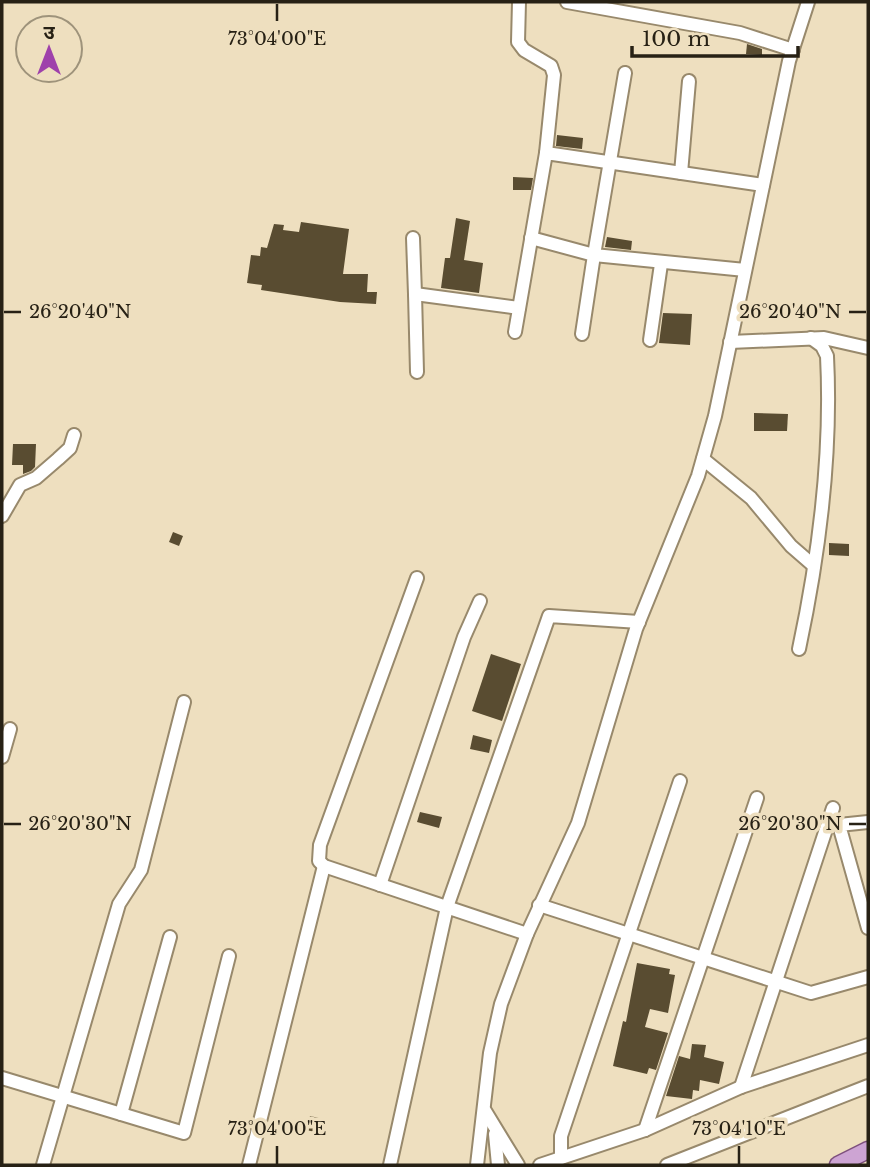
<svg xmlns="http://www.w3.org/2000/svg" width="870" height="1167" font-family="'Libre Baskerville','Noto Sans Devanagari',serif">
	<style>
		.building { fill: #594c31 }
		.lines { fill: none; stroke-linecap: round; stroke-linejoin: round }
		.minor-casing { stroke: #98896c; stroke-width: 16 }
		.major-casing { stroke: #7d4f7d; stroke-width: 19 }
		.minor { stroke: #fff; stroke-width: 12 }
		.major { stroke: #cda4d3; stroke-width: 16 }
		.ticks { fill: none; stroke: #272115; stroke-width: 2.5 }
		.ticks-label { font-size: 18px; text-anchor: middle; fill: #272115; stroke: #eedfbf; stroke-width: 7; stroke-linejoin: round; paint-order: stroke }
	</style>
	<rect width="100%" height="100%" fill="#eedfbf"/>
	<g class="building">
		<path d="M 747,44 L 762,49 L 762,55 L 746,54 Z"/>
		<path d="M 557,135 L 583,138 L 582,149 L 556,146 Z"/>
		<path d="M 513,177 L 533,178 L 531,190 L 513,190 Z"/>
		<path d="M 456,218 L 470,221 L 464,260 L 483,263 L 479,293 L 441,288 L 445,258 L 450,258 Z"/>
		<path d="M 301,222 L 349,229 L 343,274 L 368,274 L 367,292 L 377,292 L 376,304 L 340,302 L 261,290 L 262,285 L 247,283 L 251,255 L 260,256 L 261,247 L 267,248 L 274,224 L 284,225 L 283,230 L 299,232 Z"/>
		<path d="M 607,237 L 632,241 L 631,250 L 605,247 Z"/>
		<path d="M 663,313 L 692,314 L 690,345 L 659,343 Z"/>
		<path d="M 754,413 L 788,414 L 787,431 L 754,431 Z"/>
		<path d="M 13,444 L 36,444 L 35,467 L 31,471 L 23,474 L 23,465 L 12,465 Z"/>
		<path d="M 173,532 L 183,536 L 179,546 L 169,542 Z"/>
		<path d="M 829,543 L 849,544 L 849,556 L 829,555 Z"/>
		<path d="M 491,654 L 521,664 L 502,721 L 472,711 Z"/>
		<path d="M 473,735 L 492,740 L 489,753 L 470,749 Z"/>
		<path d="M 420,812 L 442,817 L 439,828 L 417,822 Z"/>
		<path d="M 637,963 L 670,969 L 669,974 L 675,975 L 668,1013 L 650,1009 L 645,1027 L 668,1033 L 656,1070 L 649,1068 L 647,1074 L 613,1066 L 623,1021 L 626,1022 Z"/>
		<path d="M 692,1044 L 706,1045 L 704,1057 L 724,1062 L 719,1084 L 700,1080 L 699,1091 L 693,1090 L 692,1099 L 666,1096 L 679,1056 L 690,1059 Z"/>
		<path d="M 310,1116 L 323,1119 L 320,1133 L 306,1130 Z"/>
	</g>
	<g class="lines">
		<g class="minor-casing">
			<g id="minor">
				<path d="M 519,2 L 518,42 L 524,50 L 551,66 L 554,75 L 546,153"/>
				<path d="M 567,2 L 740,33 L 793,50"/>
				<path d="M 625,73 L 594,255 L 745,270"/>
				<path d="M 681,173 L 689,81"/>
				<path d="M 413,238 L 415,294"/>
				<path d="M 531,238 L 594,255 L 582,334"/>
				<path d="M 515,332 L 546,153 L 763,185"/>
				<path d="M 650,340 L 661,264"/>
				<path d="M 730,342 L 824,338 L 868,348"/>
				<path d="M 417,372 L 415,294 L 519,308"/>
				<path d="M 703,459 L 751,498 L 791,546 L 814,566"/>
				<path d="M 2,516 L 20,485 L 36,478 L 58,459 L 70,448 L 74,435"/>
				<path d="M 417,578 L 320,845 L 319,861 L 324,866 L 527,934"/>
				<path d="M 799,649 C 819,555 832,453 827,356 L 822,346 L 811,338"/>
				<path d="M 2,757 L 10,729"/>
				<path d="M 868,822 L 839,825 L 868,928"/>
				<path d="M 380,885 L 464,637 L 480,601"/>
				<path d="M 539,905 L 811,993 L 868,977"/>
				<path d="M 2,1078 L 184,1133 L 229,956"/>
				<path d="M 741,1087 L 833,808"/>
				<path d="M 485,1111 L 518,1165"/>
				<path d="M 121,1114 L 170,937"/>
				<path d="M 645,1130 L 757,798"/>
				<path d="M 495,1134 L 498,1165"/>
				<path d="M 561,1158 L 561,1136 L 680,781"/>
				<path d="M 43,1165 L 119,904 L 141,870 L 184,702"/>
				<path d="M 249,1165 L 324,866"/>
				<path d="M 390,1165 L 447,907 L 549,616 L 639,622"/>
				<path d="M 477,1165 L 490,1053 L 501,1004 L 527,934 L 578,823 L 636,629 L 698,476 L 715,416 L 789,61 L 808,2"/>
				<path d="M 540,1165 L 645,1130 L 741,1087 L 868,1045"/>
				<path d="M 667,1165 L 868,1086"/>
			</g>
		</g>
		<g class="major-casing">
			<path id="major" d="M 838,1165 L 868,1150"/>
		</g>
		<use href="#minor" class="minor"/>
		<use href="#major" class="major"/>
	</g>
	<path class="ticks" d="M 277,4 L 277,21M 4,312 L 21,312M 849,312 L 866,312M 4,824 L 21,824M 849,824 L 866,824M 277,1146 L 277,1164M 739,1146 L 739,1164"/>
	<g class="ticks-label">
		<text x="277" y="45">73°04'00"E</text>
		<text x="80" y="318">26°20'40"N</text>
		<text x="790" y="318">26°20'40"N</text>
		<text x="80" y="830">26°20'30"N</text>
		<text x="790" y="830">26°20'30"N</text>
		<text x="277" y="1135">73°04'00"E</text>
		<text x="739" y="1135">73°04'10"E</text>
	</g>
	<rect width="870" height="1167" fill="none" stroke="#272115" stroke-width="7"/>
	<g transform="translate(49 49)"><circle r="33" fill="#eedfbf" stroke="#9e937b" stroke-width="2"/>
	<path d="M0-5L12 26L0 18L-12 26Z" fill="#9f41ab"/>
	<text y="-10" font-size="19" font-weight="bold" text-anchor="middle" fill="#272115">उ</text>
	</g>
	<path d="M632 46v10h166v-10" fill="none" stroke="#272115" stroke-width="3.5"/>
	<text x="642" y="46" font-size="21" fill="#272115" stroke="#eedfbf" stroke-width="5" paint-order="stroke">100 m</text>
</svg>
